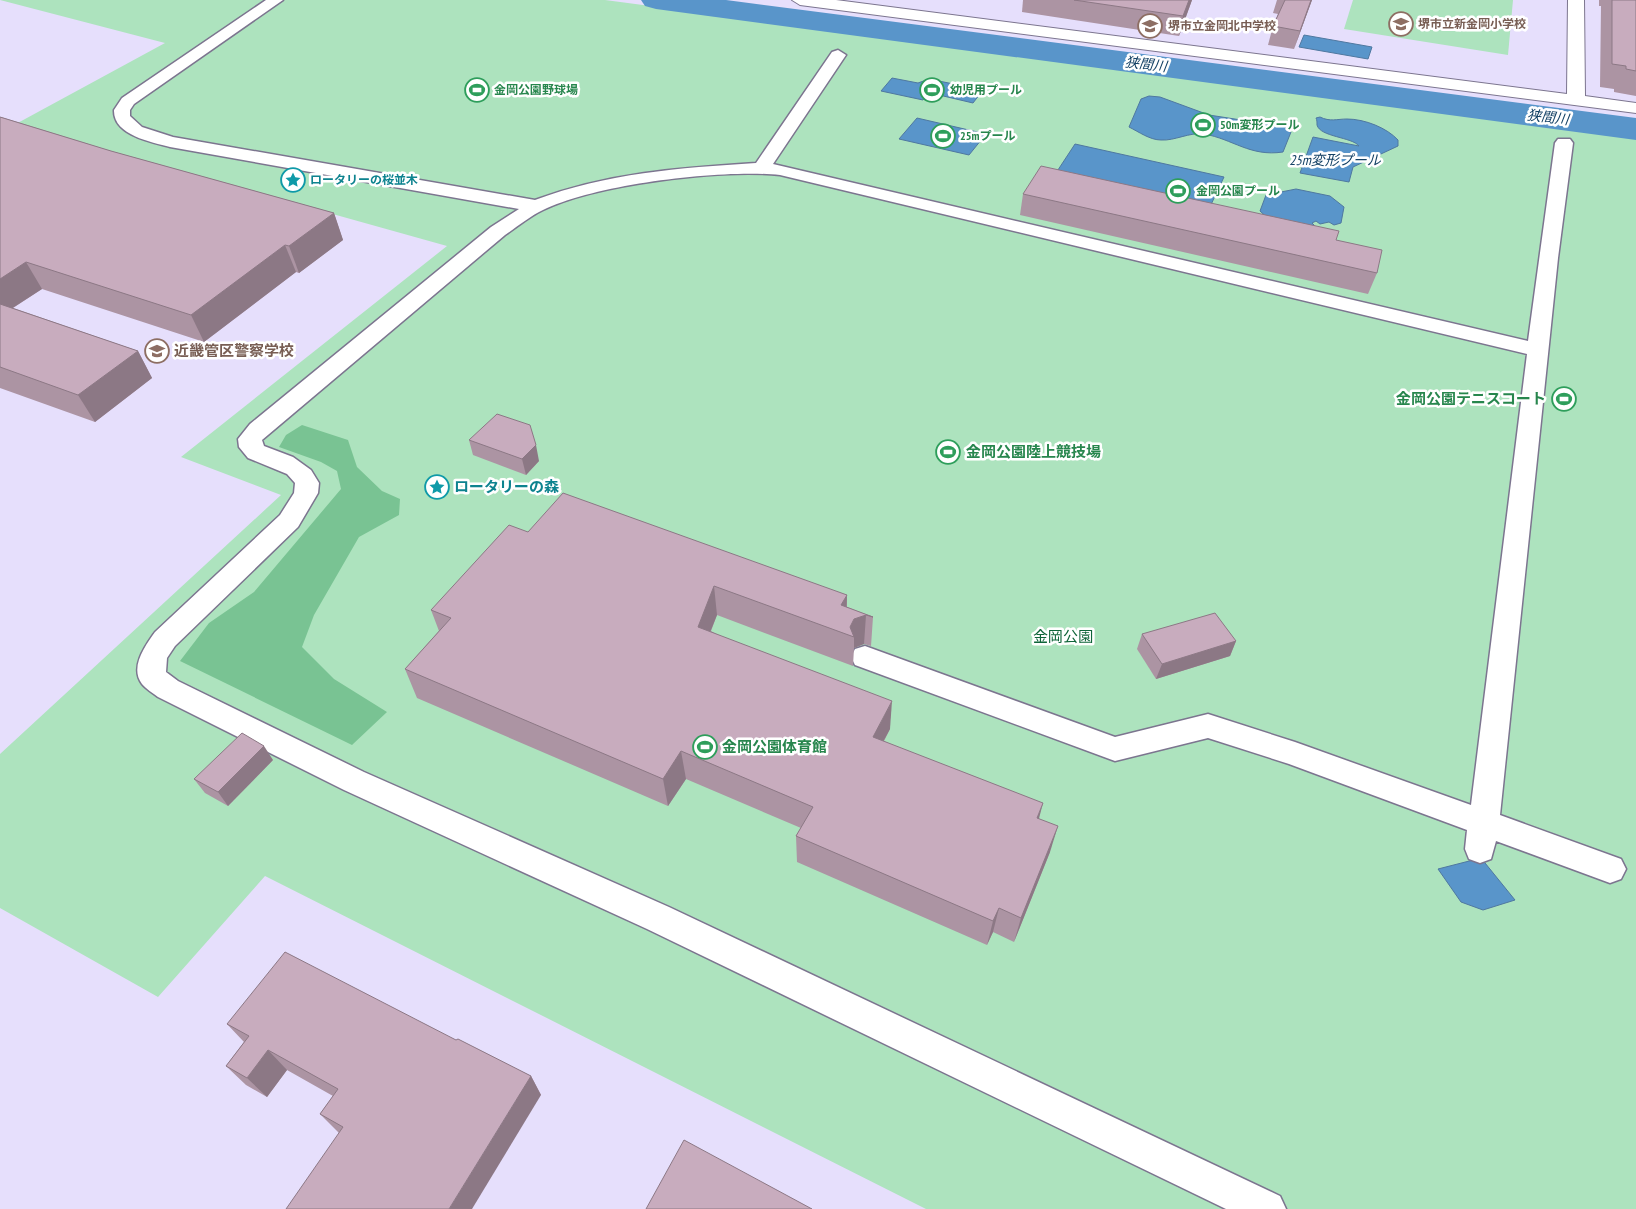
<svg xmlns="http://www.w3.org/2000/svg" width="1636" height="1209" font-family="'PT Sans Narrow','Noto Sans JP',sans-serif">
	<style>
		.green { fill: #ade3be }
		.forest { fill: #79c393 }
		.water { fill: #5995ca; stroke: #4f78a0 }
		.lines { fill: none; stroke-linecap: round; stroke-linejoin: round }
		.river { fill: #5995ca; fill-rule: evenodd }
		.street-casing { stroke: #7c758f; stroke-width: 3 }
		.secondary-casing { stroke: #7c758f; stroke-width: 2 }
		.street { fill: #fff; fill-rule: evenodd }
		.secondary { fill: #fff; fill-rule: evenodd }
		.wall { fill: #ac94a3 }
		.shaded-wall { fill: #8c7885 }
		.building { fill: #c8acbe; stroke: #8c7885 }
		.labels { text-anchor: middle; stroke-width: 5; stroke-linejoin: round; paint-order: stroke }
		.far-education-label { font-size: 12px; font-weight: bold; fill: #785e54; stroke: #fff; text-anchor: start }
		.far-leisure-label { font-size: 12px; font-weight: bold; fill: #27864d; stroke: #fff; text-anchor: start }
		.far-culture-label { font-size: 12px; font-weight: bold; fill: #0d838f; stroke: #fff; text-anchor: start }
		.far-water-label { font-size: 14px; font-style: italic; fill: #113f63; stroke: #fff }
		.education-label { font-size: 15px; font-weight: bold; fill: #785e54; stroke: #fff; text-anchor: start }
		.leisure-label { font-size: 15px; font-weight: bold; fill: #27864d; stroke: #fff; text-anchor: start }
		.culture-label { font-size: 15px; font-weight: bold; fill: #0d838f; stroke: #fff; text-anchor: start }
		.park-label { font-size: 15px; fill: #0f6539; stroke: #fff }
	</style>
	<rect width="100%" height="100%" fill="#e6dffc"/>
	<g class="green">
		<path d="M 0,0 L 605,0 L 1564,126 L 1636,137 L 1636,1209 L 926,1209 L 265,876 L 158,997 L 0,908 L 0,754 L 281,495 L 181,457 L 447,246 L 14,125 L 165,43 Z"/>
		<path d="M 1353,0 L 1513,0 L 1508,55 L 1344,29 Z"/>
	</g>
	<path class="forest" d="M 302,425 L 348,440 L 357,467 L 382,491 L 400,499 L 399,515 L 359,537 L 314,615 L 302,647 L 334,679 L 387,712 L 352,745 L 180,661 L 209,623 L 254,592 L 341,489 L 337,471 L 321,462 L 279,447 L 286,435 Z"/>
	<g class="water">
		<path d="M 1304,35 L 1372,47 L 1368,59 L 1299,47 Z"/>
		<path d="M 892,78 L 918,83 L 929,79 L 983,90 L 973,103 L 939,95 L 926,96 L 923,100 L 881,91 Z"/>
		<path d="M 1149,96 L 1160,97 L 1209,115 L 1286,127 L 1291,132 L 1283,152 C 1250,157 1233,139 1204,134 C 1189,132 1175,141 1161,140 C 1150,140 1139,132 1129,127 L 1141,99 Z"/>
		<path d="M 1320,117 C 1330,122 1337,119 1347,119 C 1365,119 1387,128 1398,140 L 1398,146 L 1353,167 L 1349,182 L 1300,173 L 1313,137 L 1359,146 C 1352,137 1320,137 1317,125 C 1317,122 1317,120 1316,118 Z"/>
		<path d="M 917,118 L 986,134 L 969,155 L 899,139 Z"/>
		<path d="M 1075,144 L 1224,177 L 1208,211 L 1054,176 Z"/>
		<path d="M 1296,189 L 1330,196 L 1344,207 L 1341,223 L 1334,225 L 1329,222 L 1320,224 L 1316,221 L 1312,223 L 1315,226 L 1306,227 L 1273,223 L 1260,211 L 1266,195 Z"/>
		<path d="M 1481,858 L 1515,900 L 1483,910 L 1461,902 L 1438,869 Z"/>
	</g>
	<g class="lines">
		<path class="river" d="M 641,0 L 726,0 L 1636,118 L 1636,140 L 656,9 L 645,6 Z"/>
		<g class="street-casing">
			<path id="street" d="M 266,0 L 283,0 L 134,104 L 130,110 L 130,116 L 142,127 L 173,137 L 535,200 C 608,173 678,168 756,163 L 832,52 L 838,50 L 846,55 L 773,164 L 1528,341 L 1555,143 L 1558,139 L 1570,139 L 1573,143 L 1558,258 L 1500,815 L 1621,859 L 1626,869 L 1621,879 L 1610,883 L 1496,841 L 1491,859 L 1480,863 L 1469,859 L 1465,849 L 1467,830 L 1289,764 L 1208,738 L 1115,761 L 855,665 L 851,657 L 855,649 L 865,646 L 1115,737 L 1208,714 L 1295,742 L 1471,805 L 1527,354 L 780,175 C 721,169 596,184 543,210 C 530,216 517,227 505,235 L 262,440 L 264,446 L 293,457 L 311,470 L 319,483 L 318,493 L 298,527 L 175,646 L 167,658 L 166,672 L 178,681 L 364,772 L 669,907 L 1280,1196 L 1286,1209 L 1226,1209 L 647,929 L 344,790 L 158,697 C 153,693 146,689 142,684 C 129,667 146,645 155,632 L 280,515 L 294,493 L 295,483 L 287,474 L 248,458 L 239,447 L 238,439 L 250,424 L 491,227 L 519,209 L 170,147 C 151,142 113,135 114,110 L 122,98 Z"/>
		</g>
		<g class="secondary-casing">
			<path id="secondary" d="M 792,0 L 836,0 L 1567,94 L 1568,0 L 1584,0 L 1585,96 L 1636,103 L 1636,113 L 800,5 Z"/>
		</g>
		<use href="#street" class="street"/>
		<use href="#secondary" class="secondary"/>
	</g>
	<g class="wall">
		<path d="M 1023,0 L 1192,0 L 1179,36 L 1022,12 Z"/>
		<path d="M 1277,0 L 1312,0 L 1294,49 L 1268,45 L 1273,26 L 1278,14 L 1273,13 Z"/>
		<path d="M 1599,0 L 1636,0 L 1636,96 L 1614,92 L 1614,89 L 1600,87 L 1601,6 L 1599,6 Z"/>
		<path d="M 0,117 L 1,117 L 111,151 L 334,213 L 343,240 L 299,273 L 296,272 L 204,342 L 42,289 L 13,308 L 138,351 L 152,378 L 95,422 L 0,388 Z"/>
		<path d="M 1023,194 L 1336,240 L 1377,273 L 1368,294 L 1020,215 Z"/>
		<path d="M 469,440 L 539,461 L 526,475 L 473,455 Z"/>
		<path d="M 528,532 L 847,595 L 847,607 L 873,617 L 871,646 L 864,644 L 854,648 L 853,666 L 717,615 L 711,631 L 890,729 L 884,741 L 1039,818 L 1050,852 L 1014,942 L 993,932 L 987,945 L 797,862 L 796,836 L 801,828 L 686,779 L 668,806 L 417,698 L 405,669 L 439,631 L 431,610 Z"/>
		<path d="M 1142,634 L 1236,641 L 1230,656 L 1156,679 L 1137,649 Z"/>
		<path d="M 273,760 L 228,806 L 205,793 L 194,779 Z"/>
		<path d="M 227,1024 L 456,1040 L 531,1076 L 541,1095 L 339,1133 L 320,1114 L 333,1096 L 287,1070 L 267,1097 L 246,1085 L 226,1066 L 244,1042 Z"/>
	</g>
	<g class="shaded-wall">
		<path d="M 1189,0 L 1192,0 L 1179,36 L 1183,16 Z"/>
		<path d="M 1311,0 L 1312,0 L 1294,49 L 1300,31 Z"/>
		<path d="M 334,213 L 343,240 L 299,273 L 289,246 Z"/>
		<path d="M 285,245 L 296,272 L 204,342 L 191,315 Z"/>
		<path d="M 26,262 L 42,289 L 0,316 L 0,279 Z"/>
		<path d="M 138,351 L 152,378 L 95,422 L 78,395 Z"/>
		<path d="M 536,445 L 539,461 L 526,475 L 522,459 Z"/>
		<path d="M 714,586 L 717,615 L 701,655 L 698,627 Z"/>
		<path d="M 847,595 L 846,624 L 841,605 Z"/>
		<path d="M 866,615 L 864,644 L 854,648 L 854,637 L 850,627 L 854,619 Z"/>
		<path d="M 1236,641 L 1230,656 L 1156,679 L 1162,664 Z"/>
		<path d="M 892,701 L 890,729 L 871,764 L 873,737 Z"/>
		<path d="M 264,746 L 273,760 L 228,806 L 218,792 Z"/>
		<path d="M 681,751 L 686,779 L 668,806 L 663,779 Z"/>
		<path d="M 1043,803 L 1036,830 L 1037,818 Z"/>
		<path d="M 1058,826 L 1050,852 L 1014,942 L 1021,918 Z"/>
		<path d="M 999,908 L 993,932 L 987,945 L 993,921 Z"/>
		<path d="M 268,1050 L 287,1070 L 267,1097 L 247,1078 Z"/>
		<path d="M 531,1076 L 541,1095 L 472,1209 L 449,1209 Z"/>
	</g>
	<g class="building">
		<path d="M 1074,0 L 1189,0 L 1183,16 Z"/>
		<path d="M 1285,0 L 1311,0 L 1300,31 L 1273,26 Z"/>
		<path d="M 1612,0 L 1636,0 L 1636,71 L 1626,69 L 1626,66 L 1612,64 Z"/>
		<path d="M 0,117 L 111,151 L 334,213 L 289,246 L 285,245 L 191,315 L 26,262 L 0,279 Z"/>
		<path d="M 1041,166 L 1339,231 L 1336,240 L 1382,250 L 1377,273 L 1023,194 Z"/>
		<path d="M 0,304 L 138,351 L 78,395 L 0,367 Z"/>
		<path d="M 497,414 L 530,425 L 536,445 L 522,459 L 469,440 Z"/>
		<path d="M 563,493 L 847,595 L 841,605 L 873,617 L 866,615 L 854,619 L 850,627 L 854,637 L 714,586 L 698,627 L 892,701 L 873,737 L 1043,803 L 1037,818 L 1058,826 L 1021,918 L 999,908 L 993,921 L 796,836 L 813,807 L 681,751 L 663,779 L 405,669 L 451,618 L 431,610 L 509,525 L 528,532 Z"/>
		<path d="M 1215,613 L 1236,641 L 1162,664 L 1142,634 Z"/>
		<path d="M 242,733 L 264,746 L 218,792 L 194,779 Z"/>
		<path d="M 285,952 L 456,1040 L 458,1039 L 531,1076 L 449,1209 L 286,1209 L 343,1127 L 320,1114 L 338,1089 L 268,1050 L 247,1078 L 226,1066 L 249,1036 L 227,1024 Z"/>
		<path d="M 684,1140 L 812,1209 L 646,1209 Z"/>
	</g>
	<defs>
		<g id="school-ring" transform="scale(1.25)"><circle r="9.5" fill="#fff" stroke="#8d6e63" stroke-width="1.5"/><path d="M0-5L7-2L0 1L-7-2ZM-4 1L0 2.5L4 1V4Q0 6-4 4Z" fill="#8d6e63"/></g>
		<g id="stadium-ring" transform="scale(1.25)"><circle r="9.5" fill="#fff" stroke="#2e9e5b" stroke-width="1.5"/><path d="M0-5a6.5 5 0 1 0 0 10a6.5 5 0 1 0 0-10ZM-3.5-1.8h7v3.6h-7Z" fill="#2e9e5b"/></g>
		<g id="sight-ring" transform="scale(1.25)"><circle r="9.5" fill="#fff" stroke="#0f9aa8" stroke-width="1.5"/><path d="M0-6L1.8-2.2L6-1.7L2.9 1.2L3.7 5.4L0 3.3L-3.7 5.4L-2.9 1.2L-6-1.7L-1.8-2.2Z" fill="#0f9aa8"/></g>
		<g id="university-ring" transform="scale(1.25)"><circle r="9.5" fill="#fff" stroke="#8d6e63" stroke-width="1.5"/><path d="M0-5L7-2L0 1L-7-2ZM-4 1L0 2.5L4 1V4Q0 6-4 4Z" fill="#8d6e63"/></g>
	</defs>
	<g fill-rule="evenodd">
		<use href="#school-ring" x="1401" y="24"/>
		<use href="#school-ring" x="1150" y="26"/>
		<use href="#stadium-ring" x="477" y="90"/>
		<use href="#stadium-ring" x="932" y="90"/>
		<use href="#stadium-ring" x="1203" y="125"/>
		<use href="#stadium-ring" x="943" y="136"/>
		<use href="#sight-ring" x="293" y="180"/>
		<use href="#stadium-ring" x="1178" y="191"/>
		<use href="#university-ring" x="157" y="351"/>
		<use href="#stadium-ring" x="1564" y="399"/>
		<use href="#stadium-ring" x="948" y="452"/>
		<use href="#sight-ring" x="437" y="487"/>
		<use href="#stadium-ring" x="705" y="747"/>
	</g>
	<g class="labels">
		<g class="far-education-label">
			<text x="1418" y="28">堺市立新金岡小学校</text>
			<text x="1168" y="30">堺市立金岡北中学校</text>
		</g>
		<g class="far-leisure-label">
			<text x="494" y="94">金岡公園野球場</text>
			<text x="950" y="94">幼児用プール</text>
			<text x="1220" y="129">50m変形プール</text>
			<text x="960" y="140">25mプール</text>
			<text x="1196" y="195">金岡公園プール</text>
		</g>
		<g class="far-culture-label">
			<text x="310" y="184">ロータリーの桜並木</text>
		</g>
		<g class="far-water-label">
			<text transform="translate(1146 64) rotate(7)" y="5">狭間川</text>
			<text transform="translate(1548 117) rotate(7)" y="5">狭間川</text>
			<text x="1335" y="165">25m変形プール</text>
		</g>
		<g class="education-label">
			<text x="174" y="356">近畿管区警察学校</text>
		</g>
		<g class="leisure-label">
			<text x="1546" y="404" text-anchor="end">金岡公園テニスコート</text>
			<text x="966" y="457">金岡公園陸上競技場</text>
			<text x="722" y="752">金岡公園体育館</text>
		</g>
		<g class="culture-label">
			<text x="454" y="492">ロータリーの森</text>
		</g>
		<g class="park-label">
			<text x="1063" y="642">金岡公園</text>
		</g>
	</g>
</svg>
